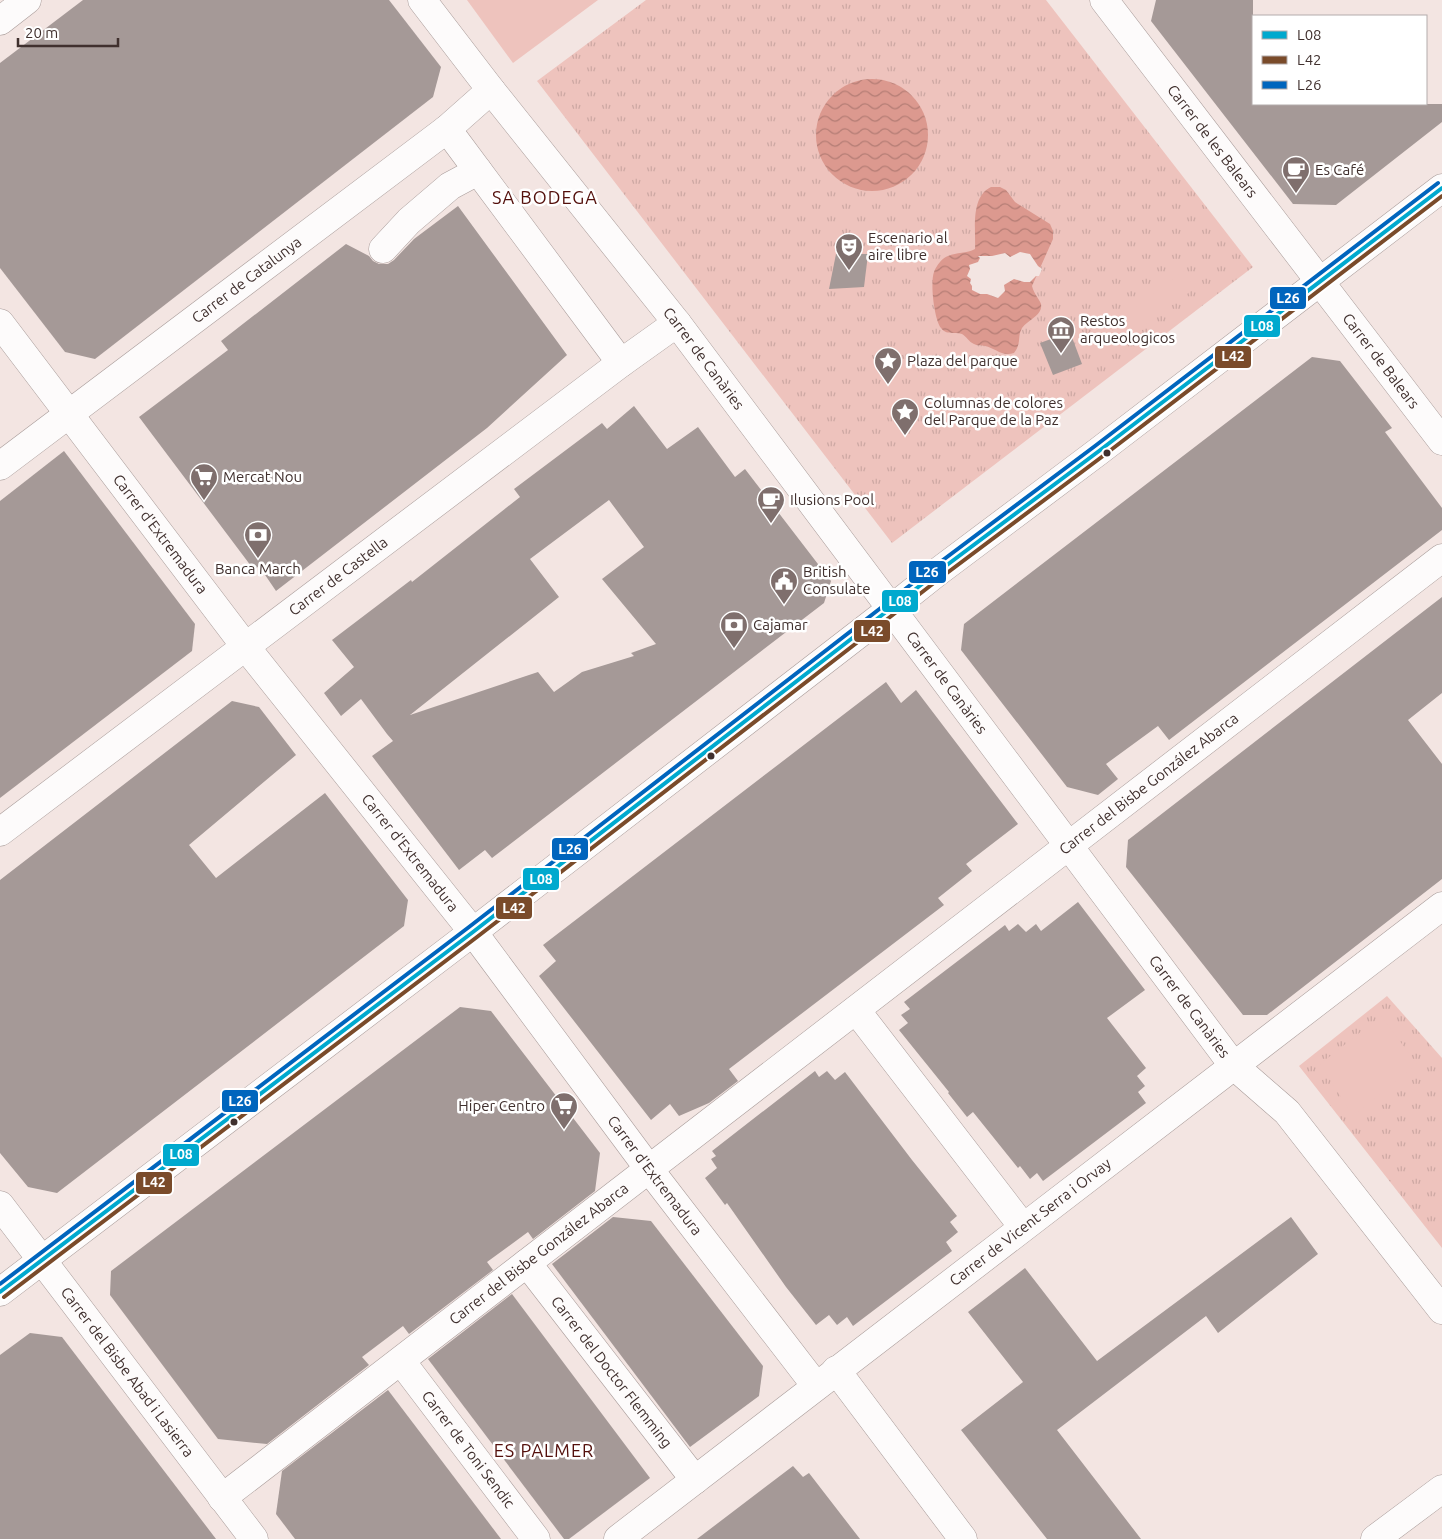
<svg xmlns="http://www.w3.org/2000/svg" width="1442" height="1539" font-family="Ubuntu,sans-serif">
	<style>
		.park { fill: url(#park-tufts) }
		.garden { fill: #eec3bd }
		.water { fill: url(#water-waves) }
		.pier { fill: #f3e5e2 }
		.building { fill: #a59997; fill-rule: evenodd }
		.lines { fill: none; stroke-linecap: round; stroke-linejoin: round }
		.minor-casing { stroke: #a99c9a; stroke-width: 29 }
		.minor { stroke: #fdfbfb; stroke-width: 28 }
		.bus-1-casing { stroke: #fff; stroke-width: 8 }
		.bus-2-casing { stroke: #fff; stroke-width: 8 }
		.bus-3-casing { stroke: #fff; stroke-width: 8 }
		.bus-1 { stroke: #00a9ce; stroke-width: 4 }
		.bus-2 { stroke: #7a4b2a; stroke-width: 4 }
		.bus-3 { stroke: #0065bd; stroke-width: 4 }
		.bus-dot { fill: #40302e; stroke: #fff; stroke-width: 2 }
		.labels { text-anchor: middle; stroke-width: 5; stroke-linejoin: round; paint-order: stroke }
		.street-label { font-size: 15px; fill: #40302e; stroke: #fff }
		.poi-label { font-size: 15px; fill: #40302e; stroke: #fff; text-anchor: start }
		.quarter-label { font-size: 18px; letter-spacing: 1px; fill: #530f0b; stroke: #fff }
		.line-badge { stroke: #fff; stroke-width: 2 }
		.badge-label { font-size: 14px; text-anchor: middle; font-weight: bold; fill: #fff }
	</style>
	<defs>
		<pattern id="park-tufts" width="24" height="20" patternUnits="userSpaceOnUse" patternTransform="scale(1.25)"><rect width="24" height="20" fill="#eec3bd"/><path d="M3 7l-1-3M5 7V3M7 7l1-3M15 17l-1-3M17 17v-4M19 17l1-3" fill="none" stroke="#cda8a3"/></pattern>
		<pattern id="water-waves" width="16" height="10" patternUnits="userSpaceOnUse" patternTransform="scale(1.25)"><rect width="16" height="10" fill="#dc998f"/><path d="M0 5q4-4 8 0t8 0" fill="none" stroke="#b47d75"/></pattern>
	</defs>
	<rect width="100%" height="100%" fill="#f3e5e2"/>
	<g class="park">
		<path d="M 646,0 L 1046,0 L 1253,267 L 892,543 L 537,81 Z"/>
		<path d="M 1387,996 L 1442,1058 L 1442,1248 L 1299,1066 Z"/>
	</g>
	<g class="garden">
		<path d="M 467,0 L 598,0 L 513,63 Z"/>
		<path d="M 1183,271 L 1195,288 L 1108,353 L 1098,336 Z"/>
		<path d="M 1381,1016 L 1417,1064 L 1353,1116 L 1320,1064 Z"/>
	</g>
	<g class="water">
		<circle cx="872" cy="135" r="56"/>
		<path d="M 991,187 L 1000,187 L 1006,190 L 1015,202 L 1050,224 L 1053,231 L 1053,239 L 1032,286 C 1034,294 1040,300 1041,304 C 1043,315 1028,320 1022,328 C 1017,336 1022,343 1014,353 C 1002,357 995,348 985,346 C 981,345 977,346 974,344 C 969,342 966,336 962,334 C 954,331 947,336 941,328 C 934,319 930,282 934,272 C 935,269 938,264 940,262 C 949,251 964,255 975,249 C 976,230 970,197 991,187 Z"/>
	</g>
	<path class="pier" d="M 1020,252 L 1030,254 L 1038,266 L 1042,269 L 1039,276 L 1036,276 L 1030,282 L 1024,282 L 1014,279 L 1004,285 L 1005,291 L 998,298 L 987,294 L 980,294 L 972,290 L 972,286 L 970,283 L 971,279 L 967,276 L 970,269 L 969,265 L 978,262 L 980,258 L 978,256 L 992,256 L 1005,253 L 1010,257 Z"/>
	<g class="building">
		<path d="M 83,0 L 389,0 L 441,67 L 433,97 L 95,359 L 65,352 L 0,268 L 0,63 Z"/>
		<path d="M 1156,0 L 1253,0 L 1253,104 L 1442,104 L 1442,122 L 1336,205 L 1293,204 L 1151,21 Z"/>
		<path d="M 458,206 L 567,355 L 487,428 L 276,591 L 259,566 L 254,570 L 139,417 L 228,350 L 221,341 L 346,244 L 369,256 L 373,261 L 379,264 L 388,264 L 394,260 L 414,239 Z"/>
		<path d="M 836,254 L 868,254 L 864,287 L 829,289 Z"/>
		<path d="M 1070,332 L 1082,364 L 1053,375 L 1040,343 Z"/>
		<path d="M 1312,357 L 1340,361 L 1392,428 L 1385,432 L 1442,508 L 1442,530 L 1169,740 L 1158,726 L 1106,764 L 1118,779 L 1098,795 L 1067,787 L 961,650 L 964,624 Z"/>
		<path d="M 634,406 L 667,449 L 698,427 L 735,477 L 745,469 L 831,581 L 824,603 L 492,858 L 485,850 L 459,870 L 372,756 L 393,741 L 387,734 L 361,699 L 341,716 L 324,693 L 354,667 L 332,640 L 411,580 L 412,582 L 520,497 L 514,489 L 602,423 L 607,429 ZM 609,500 L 644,547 L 602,579 L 656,644 L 631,653 L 634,656 L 582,672 L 554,692 L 538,672 L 410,715 L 559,597 L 530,559 Z"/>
		<path d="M 64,451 L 195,624 L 192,651 L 0,798 L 0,501 Z"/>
		<path d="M 1442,597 L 1442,693 L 1408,720 L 1442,764 L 1442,879 L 1267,1015 L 1243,1015 L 1126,867 L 1128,840 Z"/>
		<path d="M 886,682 L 901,703 L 916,690 L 1018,824 L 966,864 L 972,871 L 938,898 L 944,905 L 729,1069 L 738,1081 L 709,1103 L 679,1116 L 670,1104 L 651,1120 L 539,976 L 556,961 L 543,945 Z"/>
		<path d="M 232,701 L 259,707 L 296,755 L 189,845 L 216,878 L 325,793 L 408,900 L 404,926 L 57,1193 L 28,1187 L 0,1153 L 0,880 Z"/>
		<path d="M 1078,902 L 1145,990 L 1107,1018 L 1146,1068 L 1137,1076 L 1145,1086 L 1138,1092 L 1146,1103 L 1043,1181 L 1037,1173 L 1030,1179 L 1020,1166 L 1018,1168 L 973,1112 L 967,1117 L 948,1093 L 949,1092 L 899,1030 L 908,1023 L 901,1015 L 910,1009 L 904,1002 L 1005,925 L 1009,931 L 1018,924 L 1026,932 L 1036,924 L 1041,931 Z"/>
		<path d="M 460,1007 L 491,1011 L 600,1153 L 595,1191 L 533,1239 L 528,1232 L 487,1262 L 493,1270 L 409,1334 L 403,1326 L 362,1357 L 369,1365 L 267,1444 L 218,1439 L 110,1295 L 111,1271 Z"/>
		<path d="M 815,1071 L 819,1077 L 827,1071 L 835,1080 L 845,1072 L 912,1160 L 957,1216 L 950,1222 L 958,1232 L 946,1242 L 952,1251 L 853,1326 L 847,1317 L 837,1325 L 829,1315 L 816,1325 L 786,1287 L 727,1203 L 725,1205 L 705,1178 L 717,1168 L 711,1159 L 716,1156 L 712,1151 Z"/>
		<path d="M 613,1217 L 651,1221 L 763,1366 L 759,1396 L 690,1447 L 552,1264 Z"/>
		<path d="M 1291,1217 L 1318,1254 L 1218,1333 L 1206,1316 L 1057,1430 L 1141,1539 L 1047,1539 L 961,1430 L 1023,1382 L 968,1312 L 1025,1268 L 1097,1361 Z"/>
		<path d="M 512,1294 L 650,1478 L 569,1539 L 564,1539 L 428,1359 Z"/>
		<path d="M 30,1333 L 62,1337 L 216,1539 L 0,1539 L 0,1355 Z"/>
		<path d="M 388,1390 L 501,1539 L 295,1539 L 276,1514 L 282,1471 Z"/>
		<path d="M 793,1466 L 803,1477 L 809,1473 L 860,1539 L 697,1539 Z"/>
	</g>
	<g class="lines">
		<g class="minor-casing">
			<g id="minor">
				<path id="s1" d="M 422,0 L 491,90 L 677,323 L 1233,1065 L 1287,1112 L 1442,1310"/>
				<path id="s2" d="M 1104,0 L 1442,441"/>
				<path d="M 0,21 L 27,0"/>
				<path d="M 447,129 L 621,363"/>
				<path d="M 383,249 L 409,221 L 450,186 L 478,171"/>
				<path id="s3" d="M 0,323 L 245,646 L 473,932 L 649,1169 L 816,1386"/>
				<path id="s4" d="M 0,466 L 447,129 L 491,90"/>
				<path id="s5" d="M 0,832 L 621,363 L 677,323"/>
				<path d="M 856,1010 L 1023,1227"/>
				<path id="s6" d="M 0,1205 L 254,1539"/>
				<path id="s7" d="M 527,1263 L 695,1480"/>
				<path d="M 0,1292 L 473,932 L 891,609 L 935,574 L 1099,451 L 1442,188"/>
				<path id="s8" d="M 401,1361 L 536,1539"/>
				<path d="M 836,1370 L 963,1539"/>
				<path id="s9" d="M 222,1498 L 1442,558"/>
				<path id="s10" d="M 618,1539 L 1442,906"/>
				<path d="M 1375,1539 L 1442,1489"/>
			</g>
		</g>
		<use href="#minor" class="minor"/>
		<g class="bus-1-casing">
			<path id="bus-1" d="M 0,1292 L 473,932 L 935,574 L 1099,451 L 1442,188"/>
		</g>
		<g class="bus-2-casing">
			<path id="bus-2" d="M 4,1297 L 477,937 L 939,579 L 1103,456 L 1442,196"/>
		</g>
		<g class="bus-3-casing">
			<path id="bus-3" d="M 0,1284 L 469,927 L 931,569 L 1095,446 L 1438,183"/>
		</g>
		<use href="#bus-1" class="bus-1"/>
		<use href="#bus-2" class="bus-2"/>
		<use href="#bus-3" class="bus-3"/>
	</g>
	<defs>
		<g id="cafe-pin" transform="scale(1.4375)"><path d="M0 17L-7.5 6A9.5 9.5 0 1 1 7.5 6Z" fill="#7f6f6d" stroke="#fff"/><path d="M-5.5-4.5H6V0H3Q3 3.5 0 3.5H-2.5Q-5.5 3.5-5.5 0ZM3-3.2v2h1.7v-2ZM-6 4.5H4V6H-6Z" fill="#fff"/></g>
		<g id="theatre-pin" transform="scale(1.4375)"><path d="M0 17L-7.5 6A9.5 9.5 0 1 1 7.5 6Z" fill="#7f6f6d" stroke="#fff"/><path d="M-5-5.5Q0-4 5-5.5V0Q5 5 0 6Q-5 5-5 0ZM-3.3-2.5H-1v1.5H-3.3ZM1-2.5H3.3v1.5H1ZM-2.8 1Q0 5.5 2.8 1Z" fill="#fff"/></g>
		<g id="museum-pin" transform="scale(1.4375)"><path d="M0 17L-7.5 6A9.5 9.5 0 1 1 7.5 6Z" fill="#7f6f6d" stroke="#fff"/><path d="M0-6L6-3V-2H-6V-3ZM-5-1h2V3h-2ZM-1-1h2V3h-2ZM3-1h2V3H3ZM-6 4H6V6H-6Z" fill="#fff"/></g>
		<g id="sight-pin" transform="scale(1.4375)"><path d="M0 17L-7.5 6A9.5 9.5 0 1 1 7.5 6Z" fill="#7f6f6d" stroke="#fff"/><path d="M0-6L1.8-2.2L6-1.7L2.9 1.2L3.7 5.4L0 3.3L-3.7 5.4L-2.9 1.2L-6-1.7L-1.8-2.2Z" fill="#fff"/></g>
		<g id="supermarket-pin" transform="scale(1.4375)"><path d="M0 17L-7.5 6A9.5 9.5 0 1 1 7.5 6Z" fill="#7f6f6d" stroke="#fff"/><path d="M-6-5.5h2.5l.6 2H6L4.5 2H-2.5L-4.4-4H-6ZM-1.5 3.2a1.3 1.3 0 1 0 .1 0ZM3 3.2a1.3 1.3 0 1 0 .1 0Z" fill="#fff"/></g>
		<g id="bank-pin" transform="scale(1.4375)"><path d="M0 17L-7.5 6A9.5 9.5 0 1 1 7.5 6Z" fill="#7f6f6d" stroke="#fff"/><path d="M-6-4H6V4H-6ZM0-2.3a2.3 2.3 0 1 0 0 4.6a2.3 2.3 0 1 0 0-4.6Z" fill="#fff"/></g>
		<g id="civic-pin" transform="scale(1.4375)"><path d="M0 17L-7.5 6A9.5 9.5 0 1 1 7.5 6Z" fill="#7f6f6d" stroke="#fff"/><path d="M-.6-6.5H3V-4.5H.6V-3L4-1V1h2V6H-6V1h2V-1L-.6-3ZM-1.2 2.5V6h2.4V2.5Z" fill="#fff"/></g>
	</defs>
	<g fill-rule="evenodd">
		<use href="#cafe-pin" x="1296" y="170"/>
		<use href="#theatre-pin" x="849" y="247"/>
		<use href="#museum-pin" x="1061" y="330"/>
		<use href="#sight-pin" x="888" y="361"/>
		<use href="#sight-pin" x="905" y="412"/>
		<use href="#supermarket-pin" x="204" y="477"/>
		<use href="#cafe-pin" x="771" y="500"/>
		<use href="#bank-pin" x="258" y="535"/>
		<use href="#civic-pin" x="784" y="581"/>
		<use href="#bank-pin" x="734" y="625"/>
		<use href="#supermarket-pin" x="564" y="1106"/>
	</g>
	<g class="bus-dot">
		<circle cx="1107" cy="453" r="4.5"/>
		<circle cx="711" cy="756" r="4.5"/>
		<circle cx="234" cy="1122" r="4.5"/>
	</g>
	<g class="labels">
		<g class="street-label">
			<text dy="5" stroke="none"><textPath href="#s2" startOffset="178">Carrer de les Balears</textPath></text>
			<text dy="5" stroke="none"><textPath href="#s4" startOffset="309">Carrer de Catalunya</textPath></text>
			<text dy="5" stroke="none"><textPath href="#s1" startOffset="456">Carrer de Canàries</textPath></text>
			<text dy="5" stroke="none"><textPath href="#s2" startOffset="455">Carrer de Balears</textPath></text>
			<text dy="5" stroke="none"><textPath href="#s3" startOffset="265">Carrer d'Extremadura</textPath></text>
			<text dy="5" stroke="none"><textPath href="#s5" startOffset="424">Carrer de Castella</textPath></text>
			<text dy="5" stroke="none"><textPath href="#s1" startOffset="861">Carrer de Canàries</textPath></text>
			<text dy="5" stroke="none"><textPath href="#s9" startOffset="1170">Carrer del Bisbe González Abarca</textPath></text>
			<text dy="5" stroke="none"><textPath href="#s3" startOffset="670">Carrer d'Extremadura</textPath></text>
			<text dy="5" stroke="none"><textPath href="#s1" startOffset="1266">Carrer de Canàries</textPath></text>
			<text dy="5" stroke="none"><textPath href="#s3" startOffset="1075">Carrer d'Extremadura</textPath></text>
			<text dy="5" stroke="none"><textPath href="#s10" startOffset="520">Carrer de Vicent Serra i Orvay</textPath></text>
			<text dy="5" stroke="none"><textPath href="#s9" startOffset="400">Carrer del Bisbe González Abarca</textPath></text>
			<text dy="5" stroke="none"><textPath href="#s6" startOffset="210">Carrer del Bisbe Abad i Lasierra</textPath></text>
			<text dy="5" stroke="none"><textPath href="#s7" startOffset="138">Carrer del Doctor Flemming</textPath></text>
			<text dy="5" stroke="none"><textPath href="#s8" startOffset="111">Carrer de Toni Sendic</textPath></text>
		</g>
		<g class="poi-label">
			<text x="1315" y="175">Es Café</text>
			<text x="868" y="243">Escenario al<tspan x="868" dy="17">aire libre</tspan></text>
			<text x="1080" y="326">Restos<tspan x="1080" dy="17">arqueologicos</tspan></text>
			<text x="907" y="366">Plaza del parque</text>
			<text x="924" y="408">Columnas de colores<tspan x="924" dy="17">del Parque de la Paz</tspan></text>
			<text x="223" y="482">Mercat Nou</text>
			<text x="790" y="505">Ilusions Pool</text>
			<text x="258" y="574" text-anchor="middle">Banca March</text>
			<text x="803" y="577">British<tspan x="803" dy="17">Consulate</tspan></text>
			<text x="753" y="630">Cajamar</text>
			<text x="545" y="1111" text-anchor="end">Hiper Centro</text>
		</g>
		<g class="quarter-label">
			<text x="545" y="204">SA BODEGA</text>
			<text x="544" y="1457">ES PALMER</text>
		</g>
	</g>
	<g class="line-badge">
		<rect x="1269" y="286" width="38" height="24" rx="5" fill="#0065bd"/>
		<rect x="1243" y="314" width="38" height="24" rx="5" fill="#00a9ce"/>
		<rect x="1214" y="345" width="38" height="24" rx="5" fill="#7a4b2a"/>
		<rect x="908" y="560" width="39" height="24" rx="5" fill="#0065bd"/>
		<rect x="881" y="589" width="38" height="24" rx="5" fill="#00a9ce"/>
		<rect x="853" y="619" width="38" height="24" rx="5" fill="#7a4b2a"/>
		<rect x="551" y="837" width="38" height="24" rx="5" fill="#0065bd"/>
		<rect x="522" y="867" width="38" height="24" rx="5" fill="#00a9ce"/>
		<rect x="495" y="896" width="38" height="24" rx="5" fill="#7a4b2a"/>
		<rect x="221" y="1089" width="38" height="24" rx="5" fill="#0065bd"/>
		<rect x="162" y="1143" width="38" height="24" rx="5" fill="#00a9ce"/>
		<rect x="135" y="1171" width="38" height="24" rx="5" fill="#7a4b2a"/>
	</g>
	<g class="badge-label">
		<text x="1288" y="303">L26</text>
		<text x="1262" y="331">L08</text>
		<text x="1233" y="361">L42</text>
		<text x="927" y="577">L26</text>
		<text x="900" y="606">L08</text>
		<text x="872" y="636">L42</text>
		<text x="570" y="854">L26</text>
		<text x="541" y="884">L08</text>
		<text x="514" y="913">L42</text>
		<text x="240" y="1106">L26</text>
		<text x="181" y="1159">L08</text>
		<text x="154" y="1187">L42</text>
	</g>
	<rect x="1252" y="15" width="175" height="90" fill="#ffffff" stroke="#b3acab"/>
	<rect x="1262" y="31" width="25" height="8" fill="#00a9ce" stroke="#b3acab"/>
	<text x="1297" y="40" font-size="15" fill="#40302e">L08</text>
	<rect x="1262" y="56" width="25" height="8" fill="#7a4b2a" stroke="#b3acab"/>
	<text x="1297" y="65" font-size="15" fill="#40302e">L42</text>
	<rect x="1262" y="81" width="25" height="8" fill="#0065bd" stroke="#b3acab"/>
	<text x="1297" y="90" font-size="15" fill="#40302e">L26</text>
	<path d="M18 38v8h100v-8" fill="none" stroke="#40302e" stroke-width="2.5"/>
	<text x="25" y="38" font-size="15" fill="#40302e" stroke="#ffffff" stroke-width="4" paint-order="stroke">20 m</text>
</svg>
